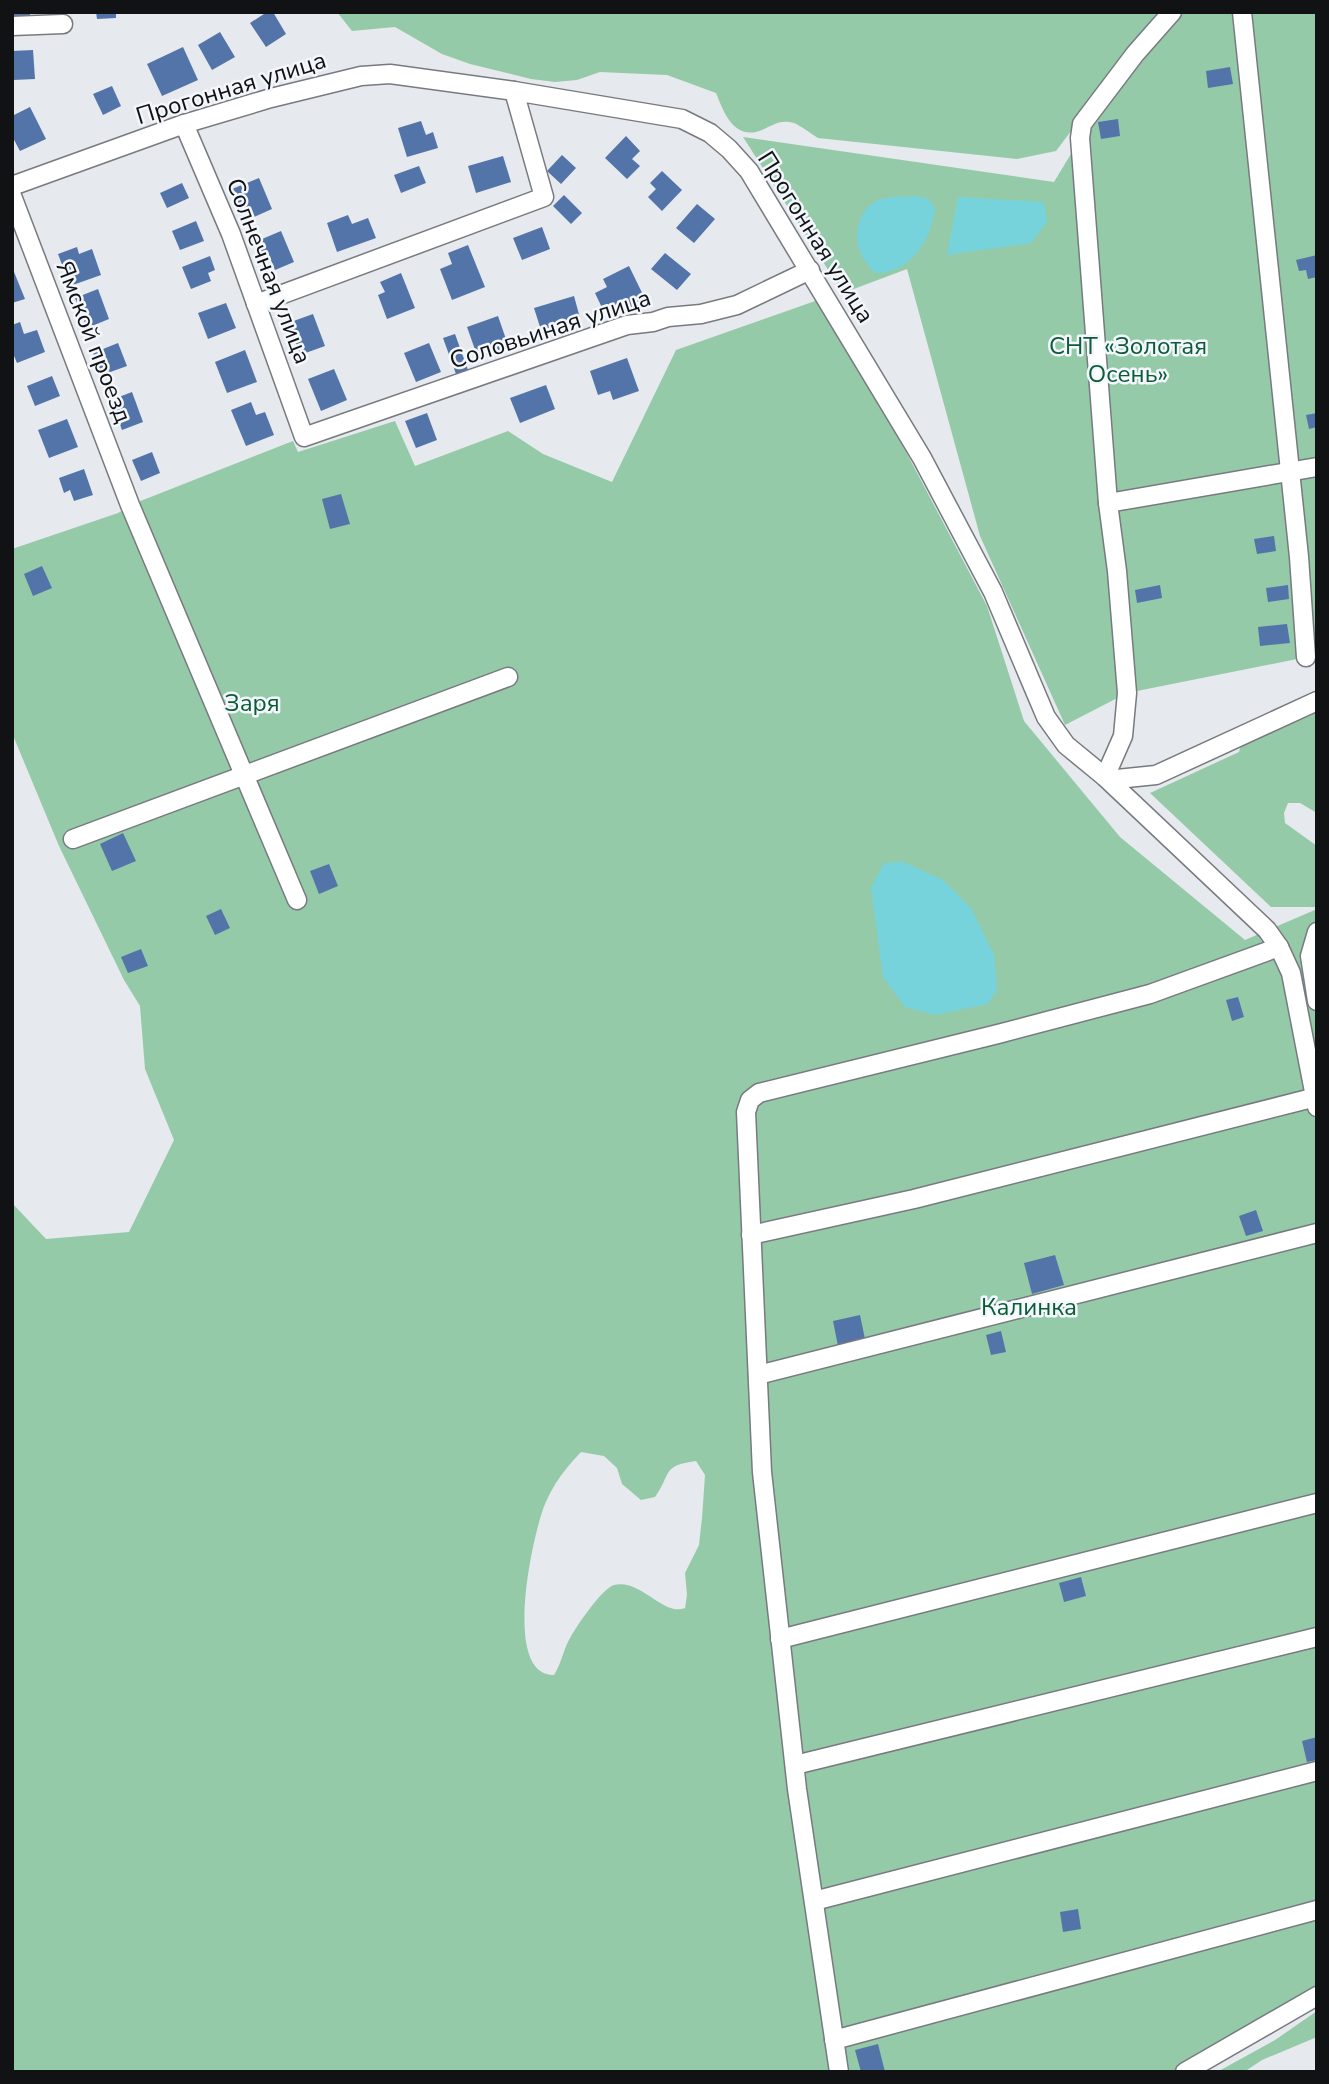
<svg xmlns="http://www.w3.org/2000/svg" width="1329" height="2084" font-family="'Nunito Sans',sans-serif">
	<style>
		.green { fill: #95caa8; fill-rule: evenodd }
		.water { fill: #76d3db }
		.building { fill: #5374a8 }
		.lines { fill: none; stroke-linecap: round; stroke-linejoin: round }
		.minor-casing { stroke: #777a7f; stroke-width: 21 }
		.minor { stroke: #fff; stroke-width: 18 }
		.labels { text-anchor: middle; stroke-width: 5; stroke-linejoin: round; paint-order: stroke }
		.street-label { font-size: 24px; fill: #111214; stroke: #f3f7fc }
		.park-label { font-size: 24px; fill: #0c5b36; stroke: #f3f7fc }
	</style>
	<rect width="100%" height="100%" fill="#e6e9ee"/>
	<g class="green">
		<path d="M 337,12 L 1161,12 L 1056,151 L 1017,159 L 818,138 C 810,133 801,126 794,123 C 777,118 769,129 756,132 C 732,137 723,110 716,93 L 667,75 L 600,72 L 577,80 L 555,82 L 531,79 L 470,64 L 442,54 L 395,27 L 352,31 Z"/>
		<path d="M 1172,12 L 1317,12 L 1317,655 L 1127,693 L 1065,725 L 980,536 L 907,269 L 843,293 L 743,137 L 1054,182 L 1080,139 Z"/>
		<path d="M 818,300 L 884,410 L 987,606 L 1024,721 L 1120,837 L 1245,940 L 1317,909 L 1317,2003 L 1196,2072 L 12,2072 L 12,1203 L 46,1239 L 129,1232 L 174,1140 L 145,1069 L 140,1006 L 124,980 L 59,846 L 12,733 L 12,549 L 118,513 L 138,502 L 293,441 L 298,452 L 395,421 L 415,466 L 508,431 L 543,454 L 612,482 L 676,350 ZM 581,1452 L 604,1456 L 617,1468 L 622,1484 L 641,1500 L 655,1497 C 672,1473 661,1466 696,1461 L 705,1475 L 702,1518 L 699,1545 L 685,1573 L 687,1595 L 685,1608 C 664,1617 640,1578 614,1585 C 602,1588 572,1632 567,1644 C 562,1655 561,1664 554,1675 C 501,1676 533,1533 545,1504 C 554,1483 565,1469 581,1452 Z"/>
		<path d="M 1317,701 L 1317,813 L 1300,803 L 1288,803 L 1284,813 L 1285,823 L 1317,846 L 1317,907 L 1271,907 L 1150,793 L 1239,752 L 1243,735 Z"/>
		<path d="M 1317,2011 L 1317,2037 L 1262,2060 L 1244,2072 L 1217,2072 L 1275,2040 Z"/>
	</g>
	<g class="water">
		<path d="M 917,196 L 928,199 L 935,208 C 932,239 910,274 875,273 C 868,265 859,255 858,244 C 855,225 863,203 883,199 C 893,196 906,197 917,196 Z"/>
		<path d="M 958,197 L 1044,202 L 1047,222 L 1031,243 L 947,255 Z"/>
		<path d="M 904,862 L 943,880 L 971,908 L 994,955 L 997,990 L 988,1004 L 935,1015 L 905,1007 L 883,977 L 871,888 L 884,863 Z"/>
	</g>
	<g class="building">
		<path d="M 12,12 L 30,12 L 30,17 L 12,18 Z"/>
		<path d="M 96,12 L 116,12 L 116,18 L 97,19 Z"/>
		<path d="M 267,12 L 273,12 L 286,34 L 266,47 L 250,23 Z"/>
		<path d="M 220,32 L 235,57 L 212,70 L 198,45 Z"/>
		<path d="M 183,47 L 198,80 L 162,96 L 147,64 Z"/>
		<path d="M 33,50 L 35,79 L 13,80 L 12,51 Z"/>
		<path d="M 1230,67 L 1233,84 L 1208,88 L 1206,71 Z"/>
		<path d="M 112,86 L 121,106 L 103,115 L 93,94 Z"/>
		<path d="M 30,107 L 46,139 L 20,151 L 12,136 L 12,116 Z"/>
		<path d="M 1118,119 L 1120,136 L 1101,139 L 1098,122 Z"/>
		<path d="M 421,121 L 426,135 L 433,132 L 438,148 L 407,157 L 398,128 Z"/>
		<path d="M 626,136 L 640,151 L 632,159 L 640,166 L 627,179 L 605,158 Z"/>
		<path d="M 562,155 L 576,168 L 561,184 L 547,171 Z"/>
		<path d="M 503,156 L 511,182 L 476,193 L 468,166 Z"/>
		<path d="M 419,166 L 426,183 L 401,193 L 394,175 Z"/>
		<path d="M 662,171 L 682,190 L 662,211 L 648,197 L 656,189 L 650,183 Z"/>
		<path d="M 259,178 L 272,209 L 245,221 L 232,189 Z"/>
		<path d="M 182,183 L 189,198 L 167,208 L 160,193 Z"/>
		<path d="M 564,195 L 582,213 L 571,224 L 553,206 Z"/>
		<path d="M 697,204 L 715,219 L 694,243 L 676,228 Z"/>
		<path d="M 348,215 L 352,224 L 368,218 L 376,238 L 337,252 L 327,223 Z"/>
		<path d="M 196,221 L 204,241 L 180,250 L 172,231 Z"/>
		<path d="M 542,227 L 550,249 L 522,260 L 513,238 Z"/>
		<path d="M 281,231 L 294,262 L 275,270 L 271,260 L 264,263 L 255,242 Z"/>
		<path d="M 468,245 L 485,287 L 452,300 L 440,269 L 452,264 L 448,253 Z"/>
		<path d="M 77,247 L 79,254 L 92,249 L 101,275 L 70,286 L 58,254 Z"/>
		<path d="M 665,253 L 691,274 L 677,290 L 651,269 Z"/>
		<path d="M 1317,255 L 1317,277 L 1308,279 L 1306,270 L 1299,271 L 1296,260 Z"/>
		<path d="M 210,256 L 215,270 L 208,273 L 211,281 L 191,289 L 182,267 Z"/>
		<path d="M 629,266 L 647,303 L 622,315 L 617,306 L 604,312 L 595,293 L 607,287 L 603,279 Z"/>
		<path d="M 12,267 L 25,299 L 12,303 Z"/>
		<path d="M 401,273 L 415,308 L 387,319 L 378,295 L 385,292 L 380,282 Z"/>
		<path d="M 98,289 L 109,319 L 87,328 L 75,298 Z"/>
		<path d="M 574,296 L 580,318 L 541,330 L 534,308 Z"/>
		<path d="M 226,303 L 236,328 L 208,339 L 198,313 Z"/>
		<path d="M 313,314 L 325,346 L 300,355 L 288,323 Z"/>
		<path d="M 498,316 L 509,348 L 478,358 L 467,327 Z"/>
		<path d="M 20,322 L 24,334 L 37,330 L 45,352 L 17,363 L 12,351 L 12,325 Z"/>
		<path d="M 455,334 L 468,370 L 456,374 L 443,338 Z"/>
		<path d="M 118,343 L 127,366 L 102,375 L 93,353 Z"/>
		<path d="M 429,343 L 441,372 L 416,382 L 404,353 Z"/>
		<path d="M 245,350 L 257,382 L 227,393 L 215,362 Z"/>
		<path d="M 627,358 L 639,391 L 613,400 L 610,391 L 598,395 L 590,371 Z"/>
		<path d="M 334,369 L 347,400 L 321,411 L 308,379 Z"/>
		<path d="M 52,376 L 60,396 L 35,406 L 27,386 Z"/>
		<path d="M 546,385 L 555,409 L 520,423 L 510,398 Z"/>
		<path d="M 132,392 L 143,422 L 122,430 L 111,400 Z"/>
		<path d="M 251,402 L 256,415 L 265,412 L 274,435 L 246,446 L 231,410 Z"/>
		<path d="M 427,413 L 437,440 L 416,448 L 405,421 Z"/>
		<path d="M 1317,413 L 1317,427 L 1309,429 L 1306,415 Z"/>
		<path d="M 67,419 L 78,447 L 49,458 L 38,430 Z"/>
		<path d="M 152,452 L 160,473 L 141,481 L 132,460 Z"/>
		<path d="M 84,469 L 93,495 L 74,501 L 70,490 L 64,493 L 59,478 Z"/>
		<path d="M 341,494 L 350,524 L 330,529 L 322,499 Z"/>
		<path d="M 1274,536 L 1276,551 L 1257,554 L 1254,539 Z"/>
		<path d="M 42,566 L 52,588 L 33,596 L 24,574 Z"/>
		<path d="M 1160,585 L 1162,598 L 1137,603 L 1135,590 Z"/>
		<path d="M 1288,585 L 1289,599 L 1268,602 L 1266,588 Z"/>
		<path d="M 1287,624 L 1290,643 L 1260,646 L 1258,627 Z"/>
		<path d="M 123,833 L 136,861 L 112,871 L 100,844 Z"/>
		<path d="M 329,864 L 338,886 L 319,894 L 310,871 Z"/>
		<path d="M 221,909 L 230,928 L 215,935 L 206,916 Z"/>
		<path d="M 141,949 L 148,966 L 128,973 L 121,957 Z"/>
		<path d="M 1238,997 L 1244,1017 L 1232,1021 L 1226,1000 Z"/>
		<path d="M 1256,1210 L 1263,1231 L 1246,1236 L 1239,1216 Z"/>
		<path d="M 1055,1255 L 1064,1285 L 1032,1294 L 1024,1263 Z"/>
		<path d="M 860,1315 L 865,1339 L 838,1346 L 833,1321 Z"/>
		<path d="M 1001,1331 L 1006,1352 L 991,1355 L 986,1335 Z"/>
		<path d="M 1081,1577 L 1086,1596 L 1064,1602 L 1059,1583 Z"/>
		<path d="M 1317,1737 L 1317,1760 L 1307,1762 L 1302,1741 Z"/>
		<path d="M 1078,1909 L 1081,1929 L 1063,1932 L 1060,1912 Z"/>
		<path d="M 878,2044 L 885,2072 L 861,2072 L 855,2050 Z"/>
	</g>
	<g class="lines">
		<g class="minor-casing">
			<g id="minor">
				<path d="M 1242,12 L 1299,557 L 1306,657"/>
				<path d="M 12,26 L 63,24"/>
				<path d="M 184,124 L 231,234 L 304,437 L 627,325 L 653,322 L 668,317 L 701,314 L 737,305 L 810,270"/>
				<path d="M 12,186 L 184,124 L 271,98 L 361,76 L 390,74 L 514,91 L 682,119 L 710,133 L 729,149 L 749,171 L 922,458 L 993,592 L 1046,717 L 1066,745 L 1105,777 L 1267,930 L 1279,947 L 1291,973 L 1317,1107"/>
				<path d="M 12,196 L 130,505 L 297,900"/>
				<path d="M 256,304 L 544,197 L 514,91"/>
				<path d="M 1108,503 L 1317,467"/>
				<path d="M 1105,777 L 1123,736 L 1127,693 L 1117,571 L 1108,503 L 1080,138 L 1082,124 L 1135,54 L 1172,12"/>
				<path d="M 1105,777 L 1117,779 L 1156,775 L 1317,701"/>
				<path d="M 73,839 L 508,677"/>
				<path d="M 1317,932 L 1310,956 L 1317,1001"/>
				<path d="M 751,1235 L 914,1199 L 1316,1097"/>
				<path d="M 758,1375 L 1317,1233"/>
				<path d="M 780,1639 L 1317,1503"/>
				<path d="M 795,1765 L 1317,1637"/>
				<path d="M 814,1901 L 1317,1771"/>
				<path d="M 834,2040 L 1317,1910"/>
				<path d="M 839,2072 L 797,1789 L 762,1472 L 746,1112 L 750,1100 L 759,1093 L 998,1034 L 1150,994 L 1279,947"/>
				<path d="M 1185,2072 L 1317,1996"/>
			</g>
		</g>
		<use href="#minor" class="minor"/>
	</g>
	<g class="labels">
		<g class="street-label">
			<text transform="translate(231 88) rotate(-17)" y="8">Прогонная улица</text>
			<text transform="translate(816 237) rotate(58)" y="8">Прогонная улица</text>
			<text transform="translate(269 271) rotate(69)" y="8">Солнечная улица</text>
			<text transform="translate(550 329) rotate(-18)" y="8">Соловьиная улица</text>
			<text transform="translate(94 342) rotate(69)" y="8">Ямской проезд</text>
		</g>
		<g class="park-label">
			<text x="1128" y="354">СНТ «Золотая<tspan x="1128" dy="28">Осень»</tspan></text>
			<text x="252" y="711">Заря</text>
			<text x="1029" y="1315">Калинка</text>
		</g>
	</g>
	<rect width="1329" height="2084" fill="none" stroke="#111214" stroke-width="28"/>
</svg>
